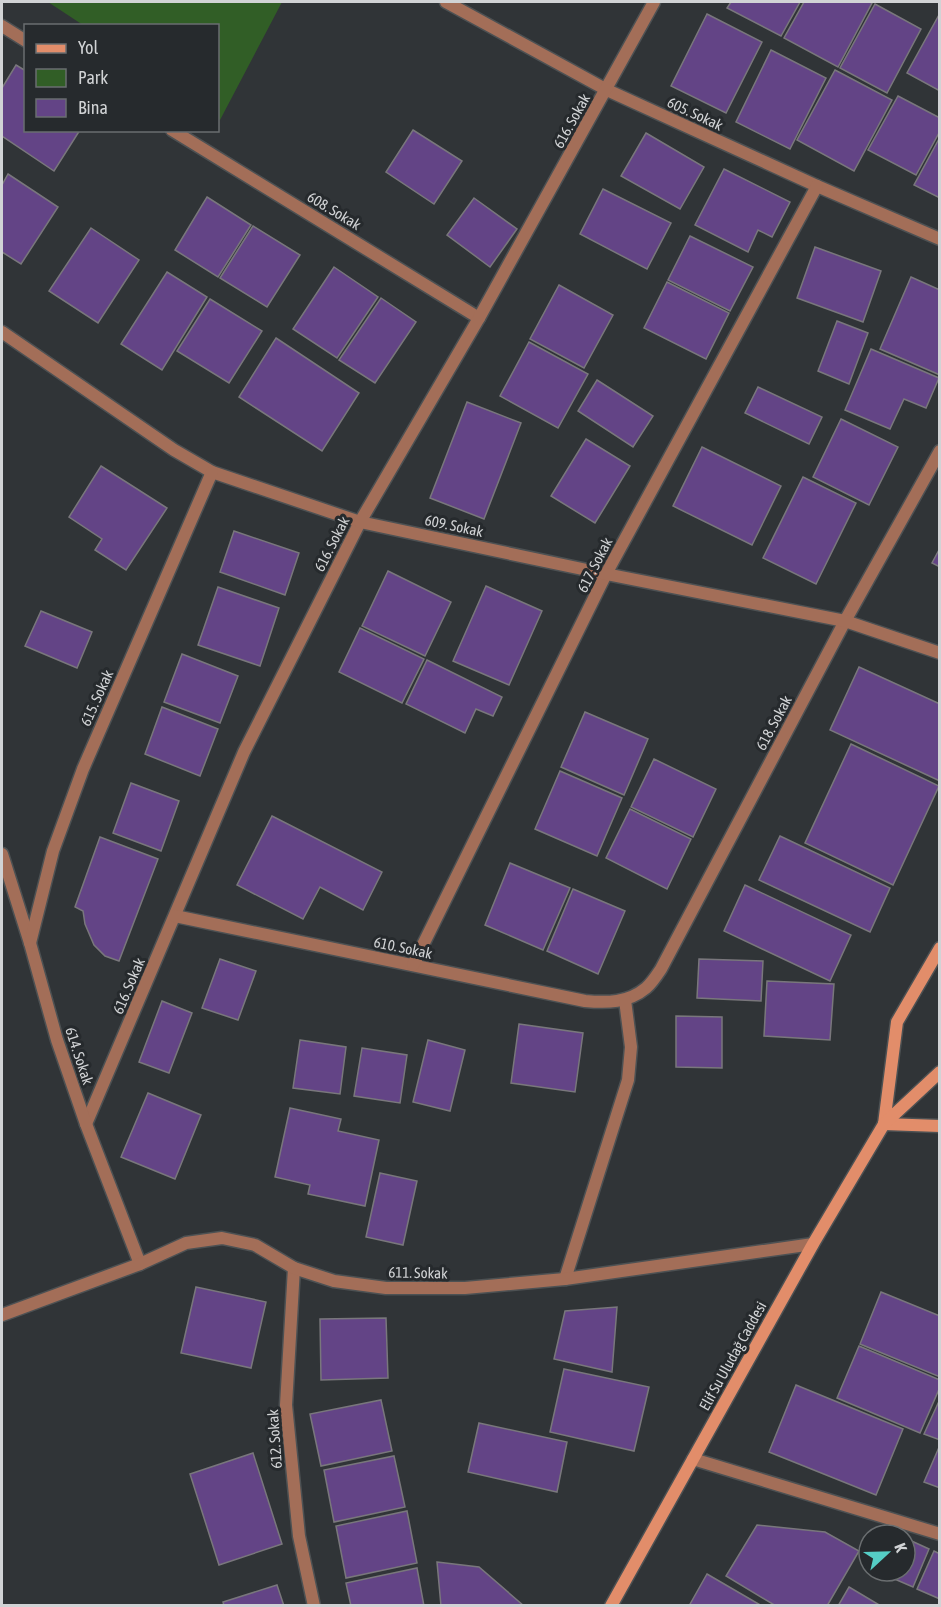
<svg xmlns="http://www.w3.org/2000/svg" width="941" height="1607" font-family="'Asap Condensed',sans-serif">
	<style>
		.green { fill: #315e26 }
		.building { fill: #634486; stroke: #79777c; stroke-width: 1.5 }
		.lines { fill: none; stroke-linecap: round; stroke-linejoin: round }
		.minor-casing { stroke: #4d5153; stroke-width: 15 }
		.tertiary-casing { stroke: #4d5153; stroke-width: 15 }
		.secondary-casing { stroke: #4d5153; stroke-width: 15 }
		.minor { stroke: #a36e58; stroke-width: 12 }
		.tertiary { stroke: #a36e58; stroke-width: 12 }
		.secondary { stroke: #e28d6a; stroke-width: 12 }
		.labels { text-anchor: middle; stroke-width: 6; stroke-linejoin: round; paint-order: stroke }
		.street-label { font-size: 15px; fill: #d1d3d5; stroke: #262a2d }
	</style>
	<rect width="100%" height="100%" fill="#303437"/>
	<path class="green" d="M 48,2 L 282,2 L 220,120 L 218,118 L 218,26 L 83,25 Z"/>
	<g class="building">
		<path d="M 731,2 L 800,2 L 781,36 L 727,8 Z"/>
		<path d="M 804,2 L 870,2 L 872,3 L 838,67 L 784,38 Z"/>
		<path d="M 875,4 L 921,29 L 887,93 L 840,68 Z"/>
		<path d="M 940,13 L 940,91 L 907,73 Z"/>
		<path d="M 707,14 L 762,42 L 726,113 L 671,86 Z"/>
		<path d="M 771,50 L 826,78 L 790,149 L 736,122 Z"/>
		<path d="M 16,65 L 26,71 L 26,130 L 80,130 L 54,171 L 2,136 L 2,88 Z"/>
		<path d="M 835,70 L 892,100 L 854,171 L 797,140 Z"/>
		<path d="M 898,96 L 940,118 L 940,131 L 916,175 L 868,150 Z"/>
		<path d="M 413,130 L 462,161 L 434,204 L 386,172 Z"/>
		<path d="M 646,133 L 704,167 L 680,209 L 621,176 Z"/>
		<path d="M 940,137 L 940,198 L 914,185 Z"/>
		<path d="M 724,169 L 790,202 L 772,237 L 758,230 L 748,252 L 695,225 Z"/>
		<path d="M 8,174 L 58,207 L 21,264 L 2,252 L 2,185 Z"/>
		<path d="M 603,189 L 671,223 L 647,269 L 580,234 Z"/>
		<path d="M 207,197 L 251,225 L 218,277 L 175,250 Z"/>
		<path d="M 474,198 L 517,229 L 490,267 L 447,235 Z"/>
		<path d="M 253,226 L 300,255 L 267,307 L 220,278 Z"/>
		<path d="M 91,228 L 139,260 L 98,323 L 49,291 Z"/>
		<path d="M 690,236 L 753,267 L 730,311 L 668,280 Z"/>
		<path d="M 815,247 L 881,271 L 863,322 L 797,298 Z"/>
		<path d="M 334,267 L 378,297 L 337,358 L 293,329 Z"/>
		<path d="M 167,272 L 207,297 L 162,370 L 121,344 Z"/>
		<path d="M 911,277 L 940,290 L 940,375 L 880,349 Z"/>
		<path d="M 667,282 L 729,313 L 706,359 L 644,328 Z"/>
		<path d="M 559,285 L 613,315 L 584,368 L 530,339 Z"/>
		<path d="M 381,298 L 416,322 L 375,383 L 339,360 Z"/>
		<path d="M 210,299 L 262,331 L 229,383 L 177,351 Z"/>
		<path d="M 837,321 L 868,333 L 849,384 L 818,371 Z"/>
		<path d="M 276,338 L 359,393 L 322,451 L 239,397 Z"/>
		<path d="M 529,342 L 588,374 L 558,428 L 500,396 Z"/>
		<path d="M 871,349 L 939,378 L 926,408 L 904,399 L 890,429 L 845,410 Z"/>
		<path d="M 597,380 L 653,416 L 633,447 L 578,411 Z"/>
		<path d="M 758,387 L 822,417 L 809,444 L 745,413 Z"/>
		<path d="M 467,402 L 521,423 L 484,519 L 430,498 Z"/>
		<path d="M 841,419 L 898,447 L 869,505 L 813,477 Z"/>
		<path d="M 586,439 L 630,466 L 595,523 L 551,496 Z"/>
		<path d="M 702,447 L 781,486 L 752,545 L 673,506 Z"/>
		<path d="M 101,466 L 167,508 L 126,570 L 95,550 L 102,539 L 69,517 Z"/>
		<path d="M 803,477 L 856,503 L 816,584 L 763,558 Z"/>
		<path d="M 234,531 L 299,553 L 285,595 L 220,572 Z"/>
		<path d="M 940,548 L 940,567 L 932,563 Z"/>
		<path d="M 388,571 L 451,602 L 425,656 L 362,626 Z"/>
		<path d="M 486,586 L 542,611 L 509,685 L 453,661 Z"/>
		<path d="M 218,587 L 279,608 L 260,666 L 198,645 Z"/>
		<path d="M 41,611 L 92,632 L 77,668 L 25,646 Z"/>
		<path d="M 360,628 L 424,659 L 402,703 L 339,672 Z"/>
		<path d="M 182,654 L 238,676 L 220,723 L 164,702 Z"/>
		<path d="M 427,660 L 502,697 L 493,716 L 476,709 L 465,733 L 406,704 Z"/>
		<path d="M 859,667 L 940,704 L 940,781 L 830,730 Z"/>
		<path d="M 162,707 L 218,729 L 200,776 L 145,754 Z"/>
		<path d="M 585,712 L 648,739 L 624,795 L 561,767 Z"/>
		<path d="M 851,744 L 939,786 L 893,885 L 805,843 Z"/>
		<path d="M 654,759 L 716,789 L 693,837 L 631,807 Z"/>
		<path d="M 560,771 L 622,798 L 597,856 L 535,829 Z"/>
		<path d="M 131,783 L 179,801 L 161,851 L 113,833 Z"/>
		<path d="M 630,809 L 691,839 L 667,889 L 606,858 Z"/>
		<path d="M 272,816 L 382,872 L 363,910 L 320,887 L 303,919 L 237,885 Z"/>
		<path d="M 780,836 L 890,888 L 870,932 L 759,880 Z"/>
		<path d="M 100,837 L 158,859 L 119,961 L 105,956 L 94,945 L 85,924 L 83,911 L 75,907 Z"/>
		<path d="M 510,863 L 570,888 L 543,950 L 485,925 Z"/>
		<path d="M 745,885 L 851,935 L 830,981 L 724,931 Z"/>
		<path d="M 573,889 L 625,911 L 598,974 L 547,951 Z"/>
		<path d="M 220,959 L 256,971 L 238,1020 L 202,1008 Z"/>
		<path d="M 699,959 L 763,961 L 761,1001 L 697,998 Z"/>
		<path d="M 767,981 L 834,984 L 830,1040 L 764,1036 Z"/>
		<path d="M 162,1001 L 192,1013 L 169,1073 L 139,1062 Z"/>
		<path d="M 676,1016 L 722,1017 L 722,1068 L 676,1067 Z"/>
		<path d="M 519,1024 L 583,1033 L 575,1092 L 511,1083 Z"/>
		<path d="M 300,1040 L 346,1047 L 340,1094 L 293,1088 Z"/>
		<path d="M 428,1040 L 465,1050 L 450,1111 L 413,1102 Z"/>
		<path d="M 362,1048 L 407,1055 L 400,1103 L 354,1096 Z"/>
		<path d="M 148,1093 L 201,1115 L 175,1179 L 121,1157 Z"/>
		<path d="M 290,1108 L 341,1119 L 338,1131 L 379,1140 L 365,1206 L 308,1194 L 310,1185 L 275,1177 Z"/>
		<path d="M 380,1173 L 417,1181 L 403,1245 L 366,1237 Z"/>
		<path d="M 196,1287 L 266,1302 L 251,1368 L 181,1353 Z"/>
		<path d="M 881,1292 L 940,1316 L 940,1377 L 860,1344 Z"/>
		<path d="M 617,1307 L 612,1372 L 554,1359 L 565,1311 Z"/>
		<path d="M 386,1318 L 388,1378 L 321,1380 L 320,1319 Z"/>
		<path d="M 859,1346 L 940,1380 L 940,1387 L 920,1433 L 837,1398 Z"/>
		<path d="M 564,1369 L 649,1387 L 634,1451 L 550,1432 Z"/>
		<path d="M 796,1385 L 903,1429 L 876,1495 L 769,1452 Z"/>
		<path d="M 940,1399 L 940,1440 L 924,1434 Z"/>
		<path d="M 381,1400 L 392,1451 L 321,1466 L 310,1414 Z"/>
		<path d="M 479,1423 L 567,1442 L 557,1492 L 468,1472 Z"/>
		<path d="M 940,1445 L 940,1488 L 924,1482 Z"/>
		<path d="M 253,1453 L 282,1544 L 219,1565 L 190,1474 Z"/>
		<path d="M 394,1456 L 405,1507 L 334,1522 L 324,1470 Z"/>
		<path d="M 407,1511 L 417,1563 L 346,1578 L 336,1526 Z"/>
		<path d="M 757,1525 L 825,1532 L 859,1551 L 827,1606 L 776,1606 L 726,1576 Z"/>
		<path d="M 905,1538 L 929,1549 L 913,1587 L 876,1571 L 905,1571 Z"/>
		<path d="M 934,1551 L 940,1554 L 940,1599 L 917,1589 Z"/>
		<path d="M 437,1562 L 479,1567 L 524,1606 L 441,1606 Z"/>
		<path d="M 417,1568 L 424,1606 L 351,1606 L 346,1583 Z"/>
		<path d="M 707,1574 L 762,1606 L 689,1606 Z"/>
		<path d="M 277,1585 L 284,1606 L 224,1606 L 223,1602 Z"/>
		<path d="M 849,1587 L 881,1606 L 838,1606 Z"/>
	</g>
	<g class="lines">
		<g class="minor-casing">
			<g id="minor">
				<path d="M 446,2 L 607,90 L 817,186 L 940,239"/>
				<path d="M 2,26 L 26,41"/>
				<path d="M 172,130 L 479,318"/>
				<path d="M 2,332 L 174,450 L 212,472 L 360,522 L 244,752 L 86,1124"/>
				<path d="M 2,854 L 30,943 L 57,1040 L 86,1124 L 140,1264"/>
				<path d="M 175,916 L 585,1001 C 607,1003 628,1003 646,988 C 652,983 657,975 661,969 L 845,621 L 940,451"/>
				<path d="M 30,943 L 53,851 L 83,769 L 212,472"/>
				<path d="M 413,965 L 606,574 L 817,186"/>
				<path d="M 294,1268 L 286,1405 L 299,1536 L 314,1606"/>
				<path d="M 565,1279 L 628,1080 L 631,1047 L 625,1000"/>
				<path d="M 2,1315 L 140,1264 L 186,1243 L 222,1238 L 255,1245 L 294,1268 L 334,1281 L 386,1288 L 465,1288 L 565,1279 L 813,1244"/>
				<path d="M 693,1459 L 940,1534"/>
			</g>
		</g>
		<g class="tertiary-casing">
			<path id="tertiary" d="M 654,2 L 479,318 L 360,522 L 606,574 L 845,621 L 940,653"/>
		</g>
		<g class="secondary-casing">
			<g id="secondary">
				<path d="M 884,1124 L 897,1022 L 940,948"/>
				<path d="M 884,1124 L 940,1126"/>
				<path d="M 611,1606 L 813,1244 L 884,1124 L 940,1072"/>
			</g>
		</g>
		<use href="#minor" class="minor"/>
		<use href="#tertiary" class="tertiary"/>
		<use href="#secondary" class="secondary"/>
	</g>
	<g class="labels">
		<g class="street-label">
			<text transform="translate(695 114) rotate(25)" y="5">605. Sokak</text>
			<text transform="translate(572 121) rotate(-61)" y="5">616. Sokak</text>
			<text transform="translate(334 211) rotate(31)" y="5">608. Sokak</text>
			<text transform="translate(454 526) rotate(12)" y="5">609. Sokak</text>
			<text transform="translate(332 544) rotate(-63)" y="5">616. Sokak</text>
			<text transform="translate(595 565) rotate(-63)" y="5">617. Sokak</text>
			<text transform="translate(97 698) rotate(-66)" y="5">615. Sokak</text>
			<text transform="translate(774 723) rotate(-62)" y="5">618. Sokak</text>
			<text transform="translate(403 948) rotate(12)" y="5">610. Sokak</text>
			<text transform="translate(129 986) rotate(-67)" y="5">616. Sokak</text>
			<text transform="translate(79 1056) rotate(72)" y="5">614. Sokak</text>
			<text transform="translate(418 1273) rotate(1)" y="5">611. Sokak</text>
			<text transform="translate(733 1356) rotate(-61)" y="5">Elif Su Uludağ Caddesi</text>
			<text transform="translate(275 1439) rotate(-94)" y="5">612. Sokak</text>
		</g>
	</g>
	<rect width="941" height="1607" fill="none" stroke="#d1d3d5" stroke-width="6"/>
	<rect x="24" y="24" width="195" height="108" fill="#262a2d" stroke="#6a6e70" stroke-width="1.5"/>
	<rect x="36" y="44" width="30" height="9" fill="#e28d6a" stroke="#6a6e70" stroke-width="1.5"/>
	<text x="78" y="54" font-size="18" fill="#d1d3d5">Yol</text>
	<rect x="36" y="69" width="30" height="18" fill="#315e26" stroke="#6a6e70" stroke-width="1.5"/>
	<text x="78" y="84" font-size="18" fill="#d1d3d5">Park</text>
	<rect x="36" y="99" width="30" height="18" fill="#634486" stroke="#6a6e70" stroke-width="1.5"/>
	<text x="78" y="114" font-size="18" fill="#d1d3d5">Bina</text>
	<g transform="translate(887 1553) rotate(68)"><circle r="28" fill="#262a2d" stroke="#6a6e70" stroke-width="1.5"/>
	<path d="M0-4.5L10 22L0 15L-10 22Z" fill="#55cec6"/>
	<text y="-9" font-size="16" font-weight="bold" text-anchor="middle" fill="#d1d3d5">K</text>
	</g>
</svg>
